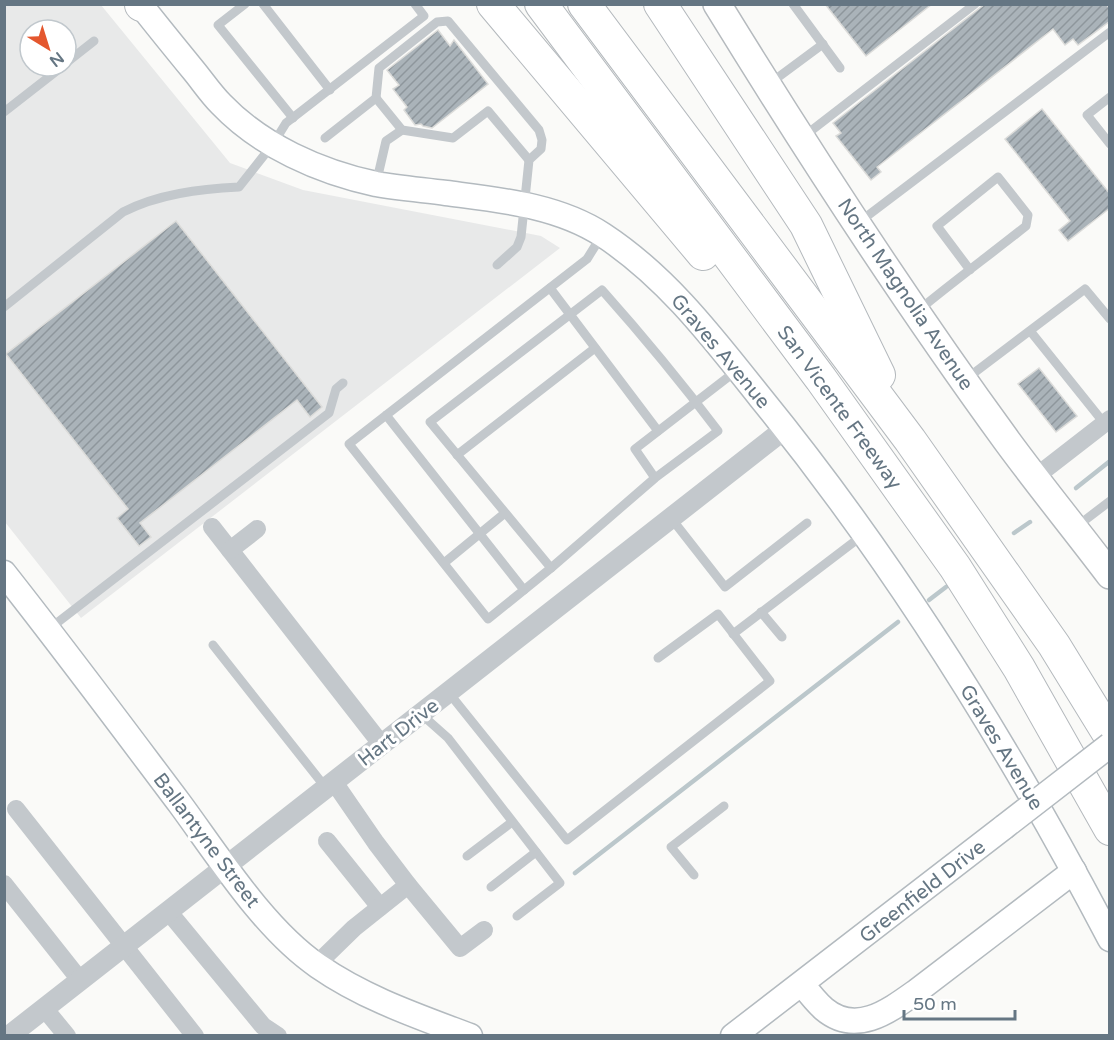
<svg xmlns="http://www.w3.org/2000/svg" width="1114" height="1040" font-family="'Varela Round',sans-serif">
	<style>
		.built { fill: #e8e9e9; fill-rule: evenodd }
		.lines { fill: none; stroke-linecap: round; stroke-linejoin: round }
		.stream { stroke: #bbc7cb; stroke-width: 4.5 }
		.building { fill: url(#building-hatch); stroke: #dcdcda; stroke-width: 1.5 }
		.secondary-casing { stroke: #b3babf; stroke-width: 27 }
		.primary-casing { stroke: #b5babe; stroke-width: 30 }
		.motorway-casing { stroke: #b4b9bd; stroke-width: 34 }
		.service { stroke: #c3c8cc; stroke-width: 9 }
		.minor { stroke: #c3c8cc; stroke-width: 18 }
		.tertiary { stroke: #c3c8cc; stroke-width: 21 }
		.secondary { stroke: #fff; stroke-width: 24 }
		.primary { stroke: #fff; stroke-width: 27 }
		.motorway { stroke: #fff; stroke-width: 32 }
		.secondary-bridge-casing { stroke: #b3babf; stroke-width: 27; stroke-linecap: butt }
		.secondary-bridge { stroke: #fff; stroke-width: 24 }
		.labels { text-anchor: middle; stroke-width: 6; stroke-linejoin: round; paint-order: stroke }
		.street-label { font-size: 20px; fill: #657683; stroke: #fff }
	</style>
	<defs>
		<pattern id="building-hatch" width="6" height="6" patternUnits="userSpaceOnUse" patternTransform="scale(1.5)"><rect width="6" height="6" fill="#aab3b9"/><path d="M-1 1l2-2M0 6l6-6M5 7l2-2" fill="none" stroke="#8e969c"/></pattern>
	</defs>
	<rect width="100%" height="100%" fill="#fafaf8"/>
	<path class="built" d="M 5,5 L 101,5 L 230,163 L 303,190 L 541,236 L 560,248 L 81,618 L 5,522 ZM 30,30 L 66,30 L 66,66 L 30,66 Z"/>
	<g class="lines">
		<g class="stream">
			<path d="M 1076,488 L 1110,461"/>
			<path d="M 1014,533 L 1030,522"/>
			<path d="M 929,600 L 946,587"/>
			<path d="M 575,873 L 898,622"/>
		</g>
	</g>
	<g class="building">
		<path d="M 825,4 L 932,4 L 866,56 Z"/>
		<path d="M 985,4 L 1106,4 L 1110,9 L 1110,21 L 1078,45 L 1073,39 L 1065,45 L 1053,29 L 877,167 L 881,172 L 871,180 L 836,136 L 841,133 L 833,123 Z"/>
		<path d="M 438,30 L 450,46 L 454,40 L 488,84 L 432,128 L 423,126 L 421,124 L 415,125 L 404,110 L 407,107 L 393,89 L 399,85 L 387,70 Z"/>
		<path d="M 1042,109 L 1110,194 L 1110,208 L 1068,241 L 1059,230 L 1070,221 L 1005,139 Z"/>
		<path d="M 176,221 L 322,407 L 310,417 L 297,400 L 140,523 L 151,537 L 139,546 L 117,518 L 128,509 L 6,354 Z"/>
		<path d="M 1039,368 L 1077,416 L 1056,432 L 1018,384 Z"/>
	</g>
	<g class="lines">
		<g class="secondary-casing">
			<g id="secondary">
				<path d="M 140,4 C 158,27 176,49 194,71 C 203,82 211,94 221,104 C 261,146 320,172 376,184 C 399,188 423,190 446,193 C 499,200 557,205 603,235 C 667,277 713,338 760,397 C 896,564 1010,748 1110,939"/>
				<path d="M 4,573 C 64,649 122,727 180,804 C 219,857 264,929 318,966 C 364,998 417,1016 470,1036"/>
				<path d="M 802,984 C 809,993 816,1002 824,1009 C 856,1036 889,1011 917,991 L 1074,871"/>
				<path d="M 733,1036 L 1004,827"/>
			</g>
		</g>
		<g class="primary-casing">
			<path id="primary" d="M 717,4 C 808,152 905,301 1007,441 C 1040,486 1076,530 1110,575"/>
		</g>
		<g class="motorway-casing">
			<g id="motorway">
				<path d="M 493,4 L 703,254"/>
				<path d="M 541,4 L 821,379 L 955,567 L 1019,668 L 1110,829"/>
				<path d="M 584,4 L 910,440 L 1054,645 L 1110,736"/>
				<path d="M 660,4 L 806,225 L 879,375"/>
				<path d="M 141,5 L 141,4"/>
			</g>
		</g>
		<g class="service">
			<path d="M 245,4 L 218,25 L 293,118"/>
			<path d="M 263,4 L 330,90"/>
			<path d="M 793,4 L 840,68"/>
			<path d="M 66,63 L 94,41"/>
			<path d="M 769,84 L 823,44"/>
			<path d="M 1110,97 L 1087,115 L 1110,144"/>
			<path d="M 376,98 L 402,130 L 453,138 L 488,111 L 529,160"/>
			<path d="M 4,112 L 63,66"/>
			<path d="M 803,137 L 975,4"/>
			<path d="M 325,138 L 376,98 L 379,68 L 437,22 L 448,21 L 539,130 L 542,140 L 541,149 L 529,160 L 521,237 L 517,247 L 497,265"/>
			<path d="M 376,184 L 386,141 L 402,130"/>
			<path d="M 858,223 L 1110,32"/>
			<path d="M 550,288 L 658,431"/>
			<path d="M 4,307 L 123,212 C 158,194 200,189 239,187 L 273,144 L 286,123 L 424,16 L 415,4"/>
			<path d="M 919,310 C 954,281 991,254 1026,226 L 1028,215 L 998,177 L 937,226 L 970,270"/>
			<path d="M 1031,332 L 1104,423"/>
			<path d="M 966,379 L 1085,289 L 1110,319"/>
			<path d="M 386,415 L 524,590 L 488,619 L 349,444 L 587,259 L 602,235"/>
			<path d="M 457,455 L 595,348"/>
			<path d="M 655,478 L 551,568 L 430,422 L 602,290 C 643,336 681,382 718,431 L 655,478 L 635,449 L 736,371"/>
			<path d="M 671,518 L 725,587 L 807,523"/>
			<path d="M 1076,527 L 1110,501"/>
			<path d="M 444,563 L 505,513"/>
			<path d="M 524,590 L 551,568"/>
			<path d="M 761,612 L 782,637"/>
			<path d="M 49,629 L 329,413 L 336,389 L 343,383"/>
			<path d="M 733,634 L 863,535"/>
			<path d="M 213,645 L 326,788"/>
			<path d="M 449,693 L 567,840 L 770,681 L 718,614 L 658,658"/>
			<path d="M 421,714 L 448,738 L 560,883 L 517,916"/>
			<path d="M 467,856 L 512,822"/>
			<path d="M 694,875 L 671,847 L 724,806"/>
			<path d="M 491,887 L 536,852"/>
		</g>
		<g class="minor">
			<path d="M 1034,478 L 1110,419"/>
			<path d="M 212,527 L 382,745"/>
			<path d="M 230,550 L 257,529"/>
			<path d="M 16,809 L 195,1036"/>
			<path d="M 327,841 L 380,907"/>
			<path d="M 4,884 L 80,980"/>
			<path d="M 408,885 L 460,948 L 484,930"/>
			<path d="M 168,911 L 263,1026 L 278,1036"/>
			<path d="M 316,965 L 354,928 L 408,885 L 376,843 L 334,782"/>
			<path d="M 44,1008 L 67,1036"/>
		</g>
		<path class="tertiary" d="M 9,1036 L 786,428"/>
		<use href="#secondary" class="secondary"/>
		<use href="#primary" class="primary"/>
		<use href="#motorway" class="motorway"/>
		<g class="secondary-bridge-casing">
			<path id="secondary-bridge" d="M 1004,827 L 1110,745"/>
		</g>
		<use href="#secondary-bridge" class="secondary-bridge"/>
	</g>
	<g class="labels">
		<g class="street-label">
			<text transform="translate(906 294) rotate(56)" y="7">North Magnolia Avenue</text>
			<text transform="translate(721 351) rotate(50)" y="7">Graves Avenue</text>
			<text transform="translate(840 407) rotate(54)" y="7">San Vicente Freeway</text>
			<text transform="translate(398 732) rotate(-38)" y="7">Hart Drive</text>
			<text transform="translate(1002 747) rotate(59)" y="7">Graves Avenue</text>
			<text transform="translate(207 840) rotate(53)" y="7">Ballantyne Street</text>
			<text transform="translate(922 891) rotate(-38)" y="7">Greenfield Drive</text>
		</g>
	</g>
	<rect width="1114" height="1040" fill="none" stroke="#657683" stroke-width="12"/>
	<g transform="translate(48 48) rotate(142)"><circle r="28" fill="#ffffff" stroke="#c1c8cd" stroke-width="1.5"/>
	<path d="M0-4.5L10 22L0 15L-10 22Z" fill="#e4572e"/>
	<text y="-9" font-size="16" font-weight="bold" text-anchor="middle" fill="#657683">N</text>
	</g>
	<path d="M904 1010v9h111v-9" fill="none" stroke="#657683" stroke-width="3"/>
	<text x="913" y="1010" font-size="18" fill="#657683" stroke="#ffffff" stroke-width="4.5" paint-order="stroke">50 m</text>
</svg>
